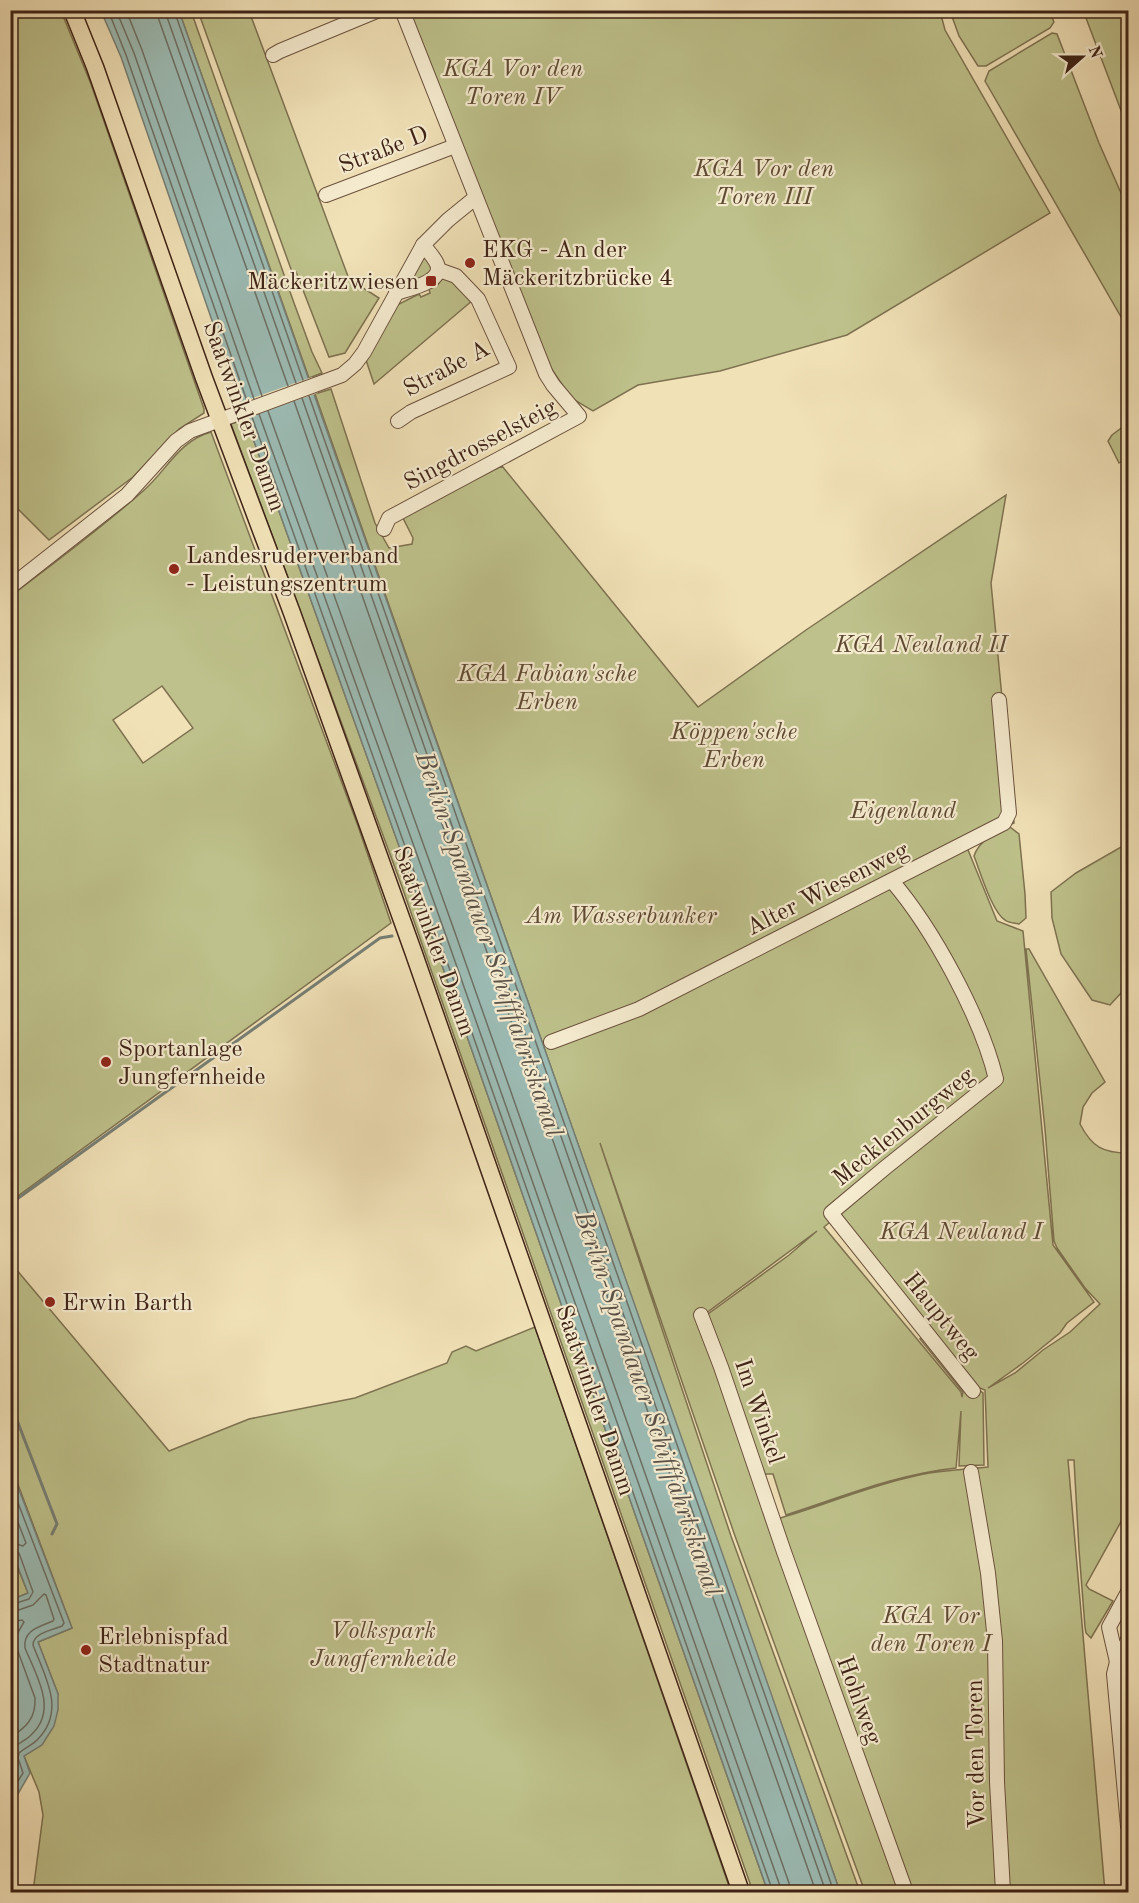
<svg xmlns="http://www.w3.org/2000/svg" width="1139" height="1903" font-family="'Old Standard TT',serif">
	<style>
		.green { fill: #bec18b; stroke: #7e7250; stroke-width: 1.5; fill-rule: evenodd }
		.water { fill: #9cbcb5; stroke: #767f75; stroke-width: 1.5 }
		.pier { fill: #f1e1b7 }
		.lines { fill: none; stroke-linecap: round; stroke-linejoin: round }
		.shore { stroke: #6d7066; stroke-width: 1.5 }
		.stream { stroke: #767f75; stroke-width: 3 }
		.minor-casing { stroke: #6b523e; stroke-width: 16 }
		.major-casing { stroke: #3e2316; stroke-width: 19 }
		.minor { stroke: #f6ecd0; stroke-width: 14 }
		.major { stroke: #f1e1b7; stroke-width: 16 }
		.poi-dot { fill: #8f2418; stroke: #f6ecd0; stroke-width: 2 }
		.labels { text-anchor: middle; stroke-width: 4.5; stroke-linejoin: round; paint-order: stroke }
		.park-label { font-size: 24px; font-style: italic; fill: #5e4a33; stroke: #f6ecd0 }
		.street-label { font-size: 24px; fill: #3e2316; stroke: #f6ecd0 }
		.poi-label { font-size: 24px; fill: #3e2316; stroke: #f6ecd0; text-anchor: start }
		.water-label { font-size: 26px; font-style: italic; fill: #5a5146; stroke: #f6ecd0 }
	</style>
	<rect width="100%" height="100%" fill="#f1e1b7"/>
	<filter id="stains"><feTurbulence type="fractalNoise" baseFrequency=".00333" numOctaves="4"/><feColorMatrix values="0 0 0 0 .2 0 0 0 0 .09 0 0 0 0 .02 0 0 0 .5 -.17"/></filter>
	<radialGradient id="worn" r=".72"><stop offset=".6" stop-color="#630" stop-opacity="0"/><stop offset="1" stop-color="#630" stop-opacity=".3"/></radialGradient>
	<g class="green">
		<path d="M 10,11 L 61,11 L 91,84 L 204,409 L 204,413 L 179,429 L 133,477 L 49,540 L 11,502 Z"/>
		<path d="M 179,11 L 191,11 L 294,303 L 312,352 L 322,373 L 309,378 Z"/>
		<path d="M 198,11 L 249,11 L 349,279 L 379,298 L 345,353 L 329,357 L 296,272 L 292,272 Z"/>
		<path d="M 410,11 L 940,11 L 945,30 L 1050,213 L 847,335 L 720,371 L 638,385 L 593,411 L 571,398 L 545,359 L 483,204 Z"/>
		<path d="M 950,11 L 1049,11 L 1054,22 L 1050,28 L 986,66 L 978,66 L 959,36 Z"/>
		<path d="M 1095,11 L 1128,11 L 1128,129 L 1086,18 Z"/>
		<path d="M 1052,33 L 1057,34 L 1099,143 L 1128,209 L 1128,329 L 985,81 L 989,71 Z"/>
		<path d="M 421,258 L 428,259 L 433,271 L 409,285 Z"/>
		<path d="M 443,277 L 455,280 L 473,300 L 374,384 L 366,360 L 397,305 L 419,294 L 421,297 L 430,293 L 429,289 L 437,286 Z"/>
		<path d="M 331,389 L 375,523 L 389,548 L 412,544 L 413,538 L 402,516 L 502,466 L 698,707 L 806,630 L 1006,495 L 991,583 L 1014,823 L 966,845 L 997,921 L 1023,931 L 1053,1245 L 1094,1302 L 1067,1323 L 1060,1333 L 1023,1363 L 988,1388 L 1015,1373 L 1043,1350 L 1070,1332 L 1100,1304 L 1085,1288 L 1057,1248 L 1054,1241 L 1045,1129 L 1026,949 L 1029,949 L 1105,1082 L 1092,1093 L 1083,1107 L 1080,1124 C 1092,1147 1103,1153 1128,1153 L 1128,1509 L 1086,1585 L 1089,1589 L 1113,1601 L 1091,1638 L 1086,1633 L 1085,1627 L 1079,1550 L 1074,1460 L 1068,1460 L 1105,1892 L 865,1892 L 735,1536 L 600,1143 L 731,1536 L 860,1892 L 840,1892 L 315,394 ZM 835,1218 L 977,1387 L 985,1390 L 988,1467 C 964,1470 939,1470 915,1476 C 868,1486 823,1506 777,1519 L 705,1314 L 817,1231 L 789,1255 L 708,1314 L 763,1474 L 773,1474 L 786,1515 C 842,1497 897,1474 956,1468 L 961,1411 L 959,1466 L 984,1465 L 983,1393 L 972,1385 L 927,1337 L 920,1339 L 963,1392 L 962,1397 L 961,1392 L 824,1227 Z"/>
		<path d="M 246,419 L 427,924 L 425,929 L 426,932 L 431,934 L 768,1892 L 753,1892 L 401,884 L 231,424 Z"/>
		<path d="M 1128,423 L 1128,457 L 1119,463 L 1108,441 L 1112,435 Z"/>
		<path d="M 211,432 L 358,826 L 391,923 L 11,1201 L 11,596 C 55,562 100,529 142,492 C 166,472 178,441 211,432 ZM 162,686 L 193,728 L 143,763 L 113,720 Z"/>
		<path d="M 1010,827 L 1019,834 L 1025,894 L 1026,918 L 1019,924 C 1015,923 1008,923 1005,920 C 992,912 980,871 974,856 C 980,839 995,834 1010,827 Z"/>
		<path d="M 1128,843 L 1128,976 L 1121,993 L 1110,1005 L 1092,1000 L 1061,954 L 1052,918 L 1051,892 L 1076,873 Z"/>
		<path d="M 10,1262 L 169,1451 L 249,1419 L 355,1398 L 447,1363 L 452,1352 L 466,1346 L 476,1351 L 535,1327 L 731,1892 L 33,1892 L 43,1815 L 39,1792 L 24,1756 L 58,1694 L 38,1642 L 72,1628 L 11,1466 Z"/>
		<path d="M 10,1549 L 28,1593 L 11,1600 L 10,1600 Z"/>
	</g>
	<g class="water">
		<path d="M 101,11 L 179,11 L 726,1564 L 840,1892 L 768,1892 L 431,934 L 426,931 L 427,924 L 246,419 L 121,57 Z"/>
		<path d="M 10,1466 L 72,1628 L 38,1642 L 58,1694 L 58,1710 L 54,1726 L 42,1745 L 24,1756 L 30,1773 L 11,1806 L 11,1600 L 28,1593 L 11,1549 Z"/>
	</g>
	<path class="pier" d="M 312,377 L 318,393 L 243,419 L 238,403 Z"/>
	<g class="lines">
		<g class="shore">
			<path d="M 108,10 L 126,55 L 247,401"/>
			<path d="M 116,10 L 134,53 L 254,399"/>
			<path d="M 126,10 L 142,50 L 262,396"/>
			<path d="M 157,10 L 159,20 L 288,386"/>
			<path d="M 166,10 L 167,17 L 296,383"/>
			<path d="M 174,10 L 303,380"/>
			<path d="M 309,396 L 834,1892"/>
			<path d="M 302,398 L 826,1892"/>
			<path d="M 294,401 L 816,1892"/>
			<path d="M 268,411 L 453,927 L 789,1883 L 790,1892"/>
			<path d="M 259,414 L 444,930 L 780,1886 L 781,1892"/>
			<path d="M 252,417 L 432,922 L 433,928 L 437,933 L 773,1892"/>
			<path d="M 10,1482 L 64,1623 L 62,1626 C 52,1630 33,1633 33,1645 C 45,1677 66,1710 38,1739 C 33,1745 24,1748 19,1753 L 18,1758 L 23,1773 L 10,1794"/>
			<path d="M 10,1502 L 26,1543 L 23,1546 L 10,1542"/>
			<path d="M 10,1549 L 15,1550 L 19,1553 L 33,1592 L 29,1599 L 10,1605"/>
			<path d="M 10,1613 L 33,1605 L 44,1594 L 46,1595 L 54,1619 L 53,1621 C 39,1627 23,1630 25,1648 C 36,1675 58,1709 32,1734 C 24,1743 13,1743 10,1757"/>
			<path d="M 10,1622 L 22,1620 L 24,1622 L 17,1634 L 16,1646 L 35,1698 C 36,1719 26,1727 10,1738"/>
		</g>
		<g class="stream">
			<path d="M 10,1204 L 380,938 L 392,936"/>
			<path d="M 10,1402 L 12,1405"/>
			<path d="M 15,1415 L 57,1524 L 52,1534"/>
		</g>
		<g class="minor-casing">
			<g id="minor">
				<path d="M 273,55 L 280,51 L 379,10"/>
				<path d="M 326,195 L 455,146"/>
				<path d="M 396,293 C 408,289 445,282 437,264 C 434,257 428,251 423,245"/>
				<path d="M 398,421 L 411,412 L 509,367 L 478,299 L 456,276 L 439,270"/>
				<path d="M 384,529 L 389,518 L 579,416 L 553,385 L 546,374 L 402,10"/>
				<path d="M 10,587 L 127,495 L 176,441 L 190,431 L 342,375 L 355,364 L 364,352 L 423,245 L 448,220 L 475,198"/>
				<path d="M 892,881 C 933,929 981,1017 996,1079 L 886,1167 L 831,1213 L 973,1391"/>
				<path d="M 551,1042 L 639,1009 L 1004,823 L 1009,813 L 999,700"/>
				<path d="M 701,1315 L 721,1367 L 784,1552 L 906,1892"/>
				<path d="M 971,1472 L 988,1573 L 995,1641 L 997,1782 L 1003,1892"/>
				<path d="M 1128,1640 L 1117,1662 L 1114,1674 L 1128,1826"/>
				<path d="M 1117,1662 L 1109,1627 L 1128,1592"/>
			</g>
		</g>
		<g class="major-casing">
			<path id="major" d="M 72,10 L 95,67 L 204,378 L 292,613 L 413,951 L 741,1892"/>
		</g>
		<use href="#minor" class="minor"/>
		<use href="#major" class="major"/>
	</g>
	<g class="poi-dot">
		<circle cx="470" cy="263" r="6"/>
		<rect x="425" y="275" width="12" height="12" rx="3"/>
		<circle cx="174" cy="569" r="6"/>
		<circle cx="106" cy="1062" r="6"/>
		<circle cx="50" cy="1302" r="6"/>
		<circle cx="86" cy="1650" r="6"/>
	</g>
	<g class="labels">
		<g class="park-label">
			<text x="513" y="76">KGA Vor den<tspan x="513" dy="28">Toren IV</tspan></text>
			<text x="764" y="176">KGA Vor den<tspan x="764" dy="28">Toren III</tspan></text>
			<text x="921" y="652">KGA Neuland II</text>
			<text x="547" y="681">KGA Fabian'sche<tspan x="547" dy="28">Erben</tspan></text>
			<text x="734" y="739">Köppen'sche<tspan x="734" dy="28">Erben</tspan></text>
			<text x="903" y="818">Eigenland</text>
			<text x="621" y="923">Am Wasserbunker</text>
			<text x="961" y="1239">KGA Neuland I</text>
			<text x="931" y="1623">KGA Vor<tspan x="931" dy="28">den Toren I</tspan></text>
			<text x="383" y="1638">Volkspark<tspan x="383" dy="28">Jungfernheide</tspan></text>
		</g>
		<g class="street-label">
			<text transform="translate(383 149) rotate(-21)" y="8">Straße D</text>
			<text transform="translate(446 368) rotate(-28)" y="8">Straße A</text>
			<text transform="translate(245 416) rotate(70)" y="8">Saatwinkler Damm</text>
			<text transform="translate(480 444) rotate(-28)" y="8">Singdrosselsteig</text>
			<text transform="translate(827 888) rotate(-27)" y="8">Alter Wiesenweg</text>
			<text transform="translate(435 941) rotate(70)" y="8">Saatwinkler Damm</text>
			<text transform="translate(903 1126) rotate(-39)" y="8">Mecklenburgweg</text>
			<text transform="translate(942 1316) rotate(51)" y="8">Hauptweg</text>
			<text transform="translate(596 1400) rotate(71)" y="8">Saatwinkler Damm</text>
			<text transform="translate(760 1411) rotate(71)" y="8">Im Winkel</text>
			<text transform="translate(860 1700) rotate(70)" y="8">Hohlweg</text>
			<text transform="translate(975 1754) rotate(-91)" y="8">Vor den Toren</text>
		</g>
		<g class="poi-label">
			<text x="482" y="257">EKG - An der<tspan x="482" dy="28">Mäckeritzbrücke 4</tspan></text>
			<text x="419" y="289" text-anchor="end">Mäckeritzwiesen</text>
			<text x="186" y="563">Landesruderverband<tspan x="186" dy="28">- Leistungszentrum</tspan></text>
			<text x="118" y="1056">Sportanlage<tspan x="118" dy="28">Jungfernheide</tspan></text>
			<text x="62" y="1310">Erwin Barth</text>
			<text x="98" y="1644">Erlebnispfad<tspan x="98" dy="28">Stadtnatur</tspan></text>
		</g>
		<g class="water-label">
			<text transform="translate(490 944) rotate(71)" y="9">Berlin-Spandauer Schifffahrtskanal</text>
			<text transform="translate(649 1403) rotate(71)" y="9">Berlin-Spandauer Schifffahrtskanal</text>
		</g>
	</g>
	<rect width="1139" height="1903" fill="none" stroke="#f1e1b7" stroke-width="36"/>
	<rect x="12" y="12" width="1115" height="1879" fill="none" stroke="#3e2316" stroke-width="3"/>
	<rect x="18" y="18" width="1103" height="1867" fill="none" stroke="#3e2316" stroke-width="1.5"/>
	<g transform="translate(1082 57) rotate(69)" stroke="#f6ecd0" stroke-width="4.5" paint-order="stroke">
	<path d="M0-4.5L10 22L0 15L-10 22Z" fill="#3e2316"/>
	<text y="-9" font-size="16" font-weight="bold" text-anchor="middle" fill="#3e2316">N</text>
	</g>
	<rect width="100%" height="100%" filter="url(#stains)"/>
	<rect width="100%" height="100%" fill="url(#worn)"/>
</svg>
